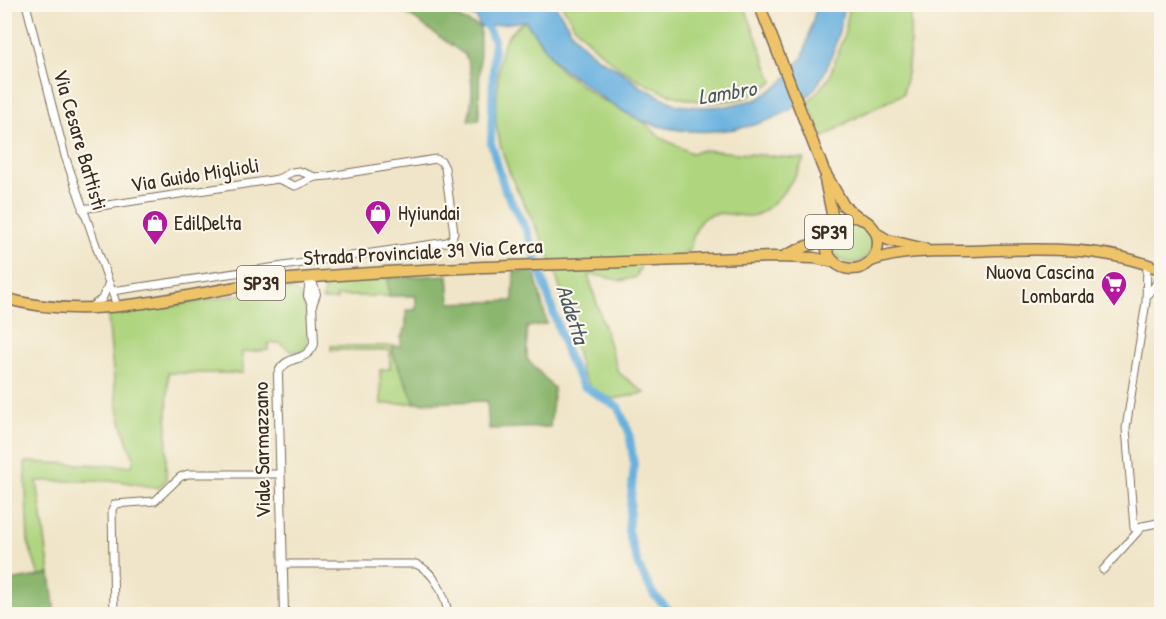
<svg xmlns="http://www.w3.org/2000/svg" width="1166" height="619" font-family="'Patrick Hand',sans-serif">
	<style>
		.green { fill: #afd57f; stroke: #75804e; stroke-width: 1.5 }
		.forest { fill: #8bb66e; stroke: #637046; stroke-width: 1.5 }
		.water { fill: #67b0df; stroke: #516d7e; stroke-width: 1.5 }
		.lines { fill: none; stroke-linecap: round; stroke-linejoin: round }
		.canal { stroke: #67b0df; stroke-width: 8 }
		.minor-casing { stroke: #7a6b5a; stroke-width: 9 }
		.tertiary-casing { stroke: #7a6b5a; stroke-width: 10 }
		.primary-casing { stroke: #7a6b5a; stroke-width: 13 }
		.minor { stroke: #fff; stroke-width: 7 }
		.tertiary { stroke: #fff; stroke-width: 8 }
		.primary { stroke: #efc469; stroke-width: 10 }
		.labels { text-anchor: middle; stroke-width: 4.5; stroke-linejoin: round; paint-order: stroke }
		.shield { fill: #fbf7ec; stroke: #75685c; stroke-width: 1.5 }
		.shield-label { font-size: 20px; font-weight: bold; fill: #3b2a1e }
		.street-label { font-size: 21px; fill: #3b2a1e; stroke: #fbf7ec }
		.poi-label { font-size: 21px; fill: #3b2a1e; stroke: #fbf7ec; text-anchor: start }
		.water-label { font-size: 22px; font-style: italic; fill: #4a5962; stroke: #fbf7ec }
	</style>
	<rect width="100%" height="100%" fill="#fbf7ec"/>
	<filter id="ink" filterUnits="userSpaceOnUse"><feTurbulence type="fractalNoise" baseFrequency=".0167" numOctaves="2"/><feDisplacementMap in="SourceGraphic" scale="12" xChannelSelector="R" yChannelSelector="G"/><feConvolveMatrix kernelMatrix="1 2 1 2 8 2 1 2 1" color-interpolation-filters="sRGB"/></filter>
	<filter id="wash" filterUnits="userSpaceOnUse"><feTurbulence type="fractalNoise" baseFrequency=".008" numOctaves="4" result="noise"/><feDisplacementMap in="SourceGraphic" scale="24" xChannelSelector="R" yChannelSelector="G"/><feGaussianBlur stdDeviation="1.35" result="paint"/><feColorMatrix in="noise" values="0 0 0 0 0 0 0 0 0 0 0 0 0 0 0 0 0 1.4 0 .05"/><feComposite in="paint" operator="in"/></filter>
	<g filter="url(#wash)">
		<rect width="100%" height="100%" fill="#f0e5c8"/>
		<g class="green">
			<path d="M 562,5 L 744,5 L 773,82 C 763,88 752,96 741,99 C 678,113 620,75 579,31 C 572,24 567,13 562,5 Z"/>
			<path d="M 850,5 L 909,5 C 912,35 910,64 903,94 L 851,120 L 823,138 L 808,103 L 829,78 L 844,36 Z"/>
			<path d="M 525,21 L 559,69 L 597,97 L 645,123 L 661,138 L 691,153 L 704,150 L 804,159 C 795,178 777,206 756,215 C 750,217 743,216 737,215 C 703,209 696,219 690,250 L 679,256 L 644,258 L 636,277 L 621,281 L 602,276 L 588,275 L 618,372 L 645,393 L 613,399 L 593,391 L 582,374 C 572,333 563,290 547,251 C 529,208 500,168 496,120 C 495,107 498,92 498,79 C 499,52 501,36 525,21 Z"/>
			<circle cx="852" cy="243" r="20"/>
			<path d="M 388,278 L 389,296 L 337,296 L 337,300 L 322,300 L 325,287 L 331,281 Z"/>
			<path d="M 281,288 L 296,291 C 309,303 314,337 303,350 L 292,352 L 280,343 L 268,343 L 268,350 L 242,352 L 243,373 L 168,373 L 166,479 L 159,488 L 119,481 L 37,481 L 50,574 L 39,576 L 28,542 L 25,462 L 132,466 L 134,458 C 113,415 113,363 108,316 Z"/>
			<path d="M 331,346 L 393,346 L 393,354 L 415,403 L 381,404 L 380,370 L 390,369 L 390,350 L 331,350 Z"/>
		</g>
		<g class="forest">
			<path d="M 395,5 L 429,5 L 480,27 L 479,120 L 468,121 C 473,99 475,76 465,55 Z"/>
			<path d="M 534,271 L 547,324 L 527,327 L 527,359 L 554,388 L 550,427 L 489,429 L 487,401 L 415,403 L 393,354 L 393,346 L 401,346 L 401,338 L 406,327 L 406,310 L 416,310 L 416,296 L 389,296 L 388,278 L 448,275 L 450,303 L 513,301 L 514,272 Z"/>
			<path d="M 50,574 L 55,614 L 5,614 L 5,582 Z"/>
		</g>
		<path class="water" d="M 436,5 L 555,5 L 575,37 L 596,57 L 621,71 L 640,86 L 677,105 L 700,107 L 727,106 L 758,99 L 781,84 L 803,57 L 817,5 L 844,5 C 839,35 830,75 807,97 C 768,132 703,138 655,125 C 626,117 599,96 576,78 C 572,74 565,72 561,68 C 548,54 537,36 525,21 L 480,27 L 476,17 Z"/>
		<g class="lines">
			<path class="canal" d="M 469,4 L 475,7 L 483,19 L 494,40 L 491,143 L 505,190 L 527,231 L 568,357 L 583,386 L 618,407 L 629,432 L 634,465 L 628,531 L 638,565 L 653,594 L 673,614"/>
		</g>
	</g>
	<g filter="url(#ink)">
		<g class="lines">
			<g class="minor-casing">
				<g id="minor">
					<path d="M 26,4 L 65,156 L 117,306"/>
					<path d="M 278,179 L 295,186 L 315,177"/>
					<path d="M 82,209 L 278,179 L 292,172 L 299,171 L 315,177 L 329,176 L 436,159 L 442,162 L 445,168 L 454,233 L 452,239 L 447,242 L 112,291"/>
					<path d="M 1147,265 L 1146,302 L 1126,428 L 1134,528 L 1162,522"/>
					<path d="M 1149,294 L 1162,275"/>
					<path d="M 92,306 L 102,299 L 108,285"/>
					<path d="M 282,564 L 416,564 C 435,572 445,595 448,614"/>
					<path d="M 1103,570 L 1143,526"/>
					<path d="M 114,614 L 112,510 L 115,504 L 155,501 L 180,477 L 188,474 L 280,474"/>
				</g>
			</g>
			<g class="tertiary-casing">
				<g id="tertiary">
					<path d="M 311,278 L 316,294 L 312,305"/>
					<path d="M 284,614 L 278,374 C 286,353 306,364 314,344 L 312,305 L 308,296 L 310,277"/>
				</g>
			</g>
			<g class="primary-casing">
				<g id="primary">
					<path d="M 759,4 L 824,171 L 844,206 L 861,219"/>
					<path d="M 825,180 L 832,214 L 831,228"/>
					<circle cx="852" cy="243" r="26"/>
					<path d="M 876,233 L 888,240 L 925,249"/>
					<path d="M 786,255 L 817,242 L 828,232"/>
					<path d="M 871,261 C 900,250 936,251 967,251 C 1033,249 1099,244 1162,270"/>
					<path d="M 4,298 C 103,327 203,286 301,278 C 458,265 617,263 774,257 L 814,258 L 834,262"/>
				</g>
			</g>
			<use href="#minor" class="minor"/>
			<use href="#tertiary" class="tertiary"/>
			<use href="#primary" class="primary"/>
		</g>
	</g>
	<defs>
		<g id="shop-pin" transform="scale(1.35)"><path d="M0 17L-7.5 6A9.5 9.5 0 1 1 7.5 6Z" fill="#b5179e" stroke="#fbf7ec"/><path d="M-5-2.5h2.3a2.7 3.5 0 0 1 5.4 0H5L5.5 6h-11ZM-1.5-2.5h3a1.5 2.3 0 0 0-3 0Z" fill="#fff"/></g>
		<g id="supermarket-pin" transform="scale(1.35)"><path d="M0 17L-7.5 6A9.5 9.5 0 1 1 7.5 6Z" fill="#b5179e" stroke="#fbf7ec"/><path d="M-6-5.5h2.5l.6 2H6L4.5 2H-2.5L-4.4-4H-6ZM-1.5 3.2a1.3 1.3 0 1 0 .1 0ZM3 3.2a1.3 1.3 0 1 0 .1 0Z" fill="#fff"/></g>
	</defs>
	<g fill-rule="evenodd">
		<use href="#shop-pin" x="378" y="213"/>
		<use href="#shop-pin" x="155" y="223"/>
		<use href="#supermarket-pin" x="1114" y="284"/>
	</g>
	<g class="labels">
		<g class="shield">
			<rect x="805" y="215" width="48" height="34" rx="4.5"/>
			<rect x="237" y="266" width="48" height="34" rx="4.5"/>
		</g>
		<g class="shield-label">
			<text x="829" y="239">SP39</text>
			<text x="261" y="290">SP39</text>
		</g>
		<g class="street-label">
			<text transform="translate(80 140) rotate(74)" y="7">Via Cesare Battisti</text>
			<text transform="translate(195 175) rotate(-9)" y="7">Via Guido Miglioli</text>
			<text transform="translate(423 252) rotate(-3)" y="7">Strada Provinciale 39 Via Cerca</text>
			<text transform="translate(262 450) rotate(-91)" y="7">Viale Sarmazzano</text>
		</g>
		<g class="poi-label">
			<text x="398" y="220">Hyiundai</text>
			<text x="174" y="230">EdilDelta</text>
			<text x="1094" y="279" text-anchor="end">Nuova Cascina<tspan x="1094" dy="24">Lombarda</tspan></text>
		</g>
		<g class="water-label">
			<text transform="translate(727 92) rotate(-9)" y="8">Lambro</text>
			<text transform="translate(573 314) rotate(72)" y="8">Addetta</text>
		</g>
	</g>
	<rect width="1166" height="619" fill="none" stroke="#fbf7ec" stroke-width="24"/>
</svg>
